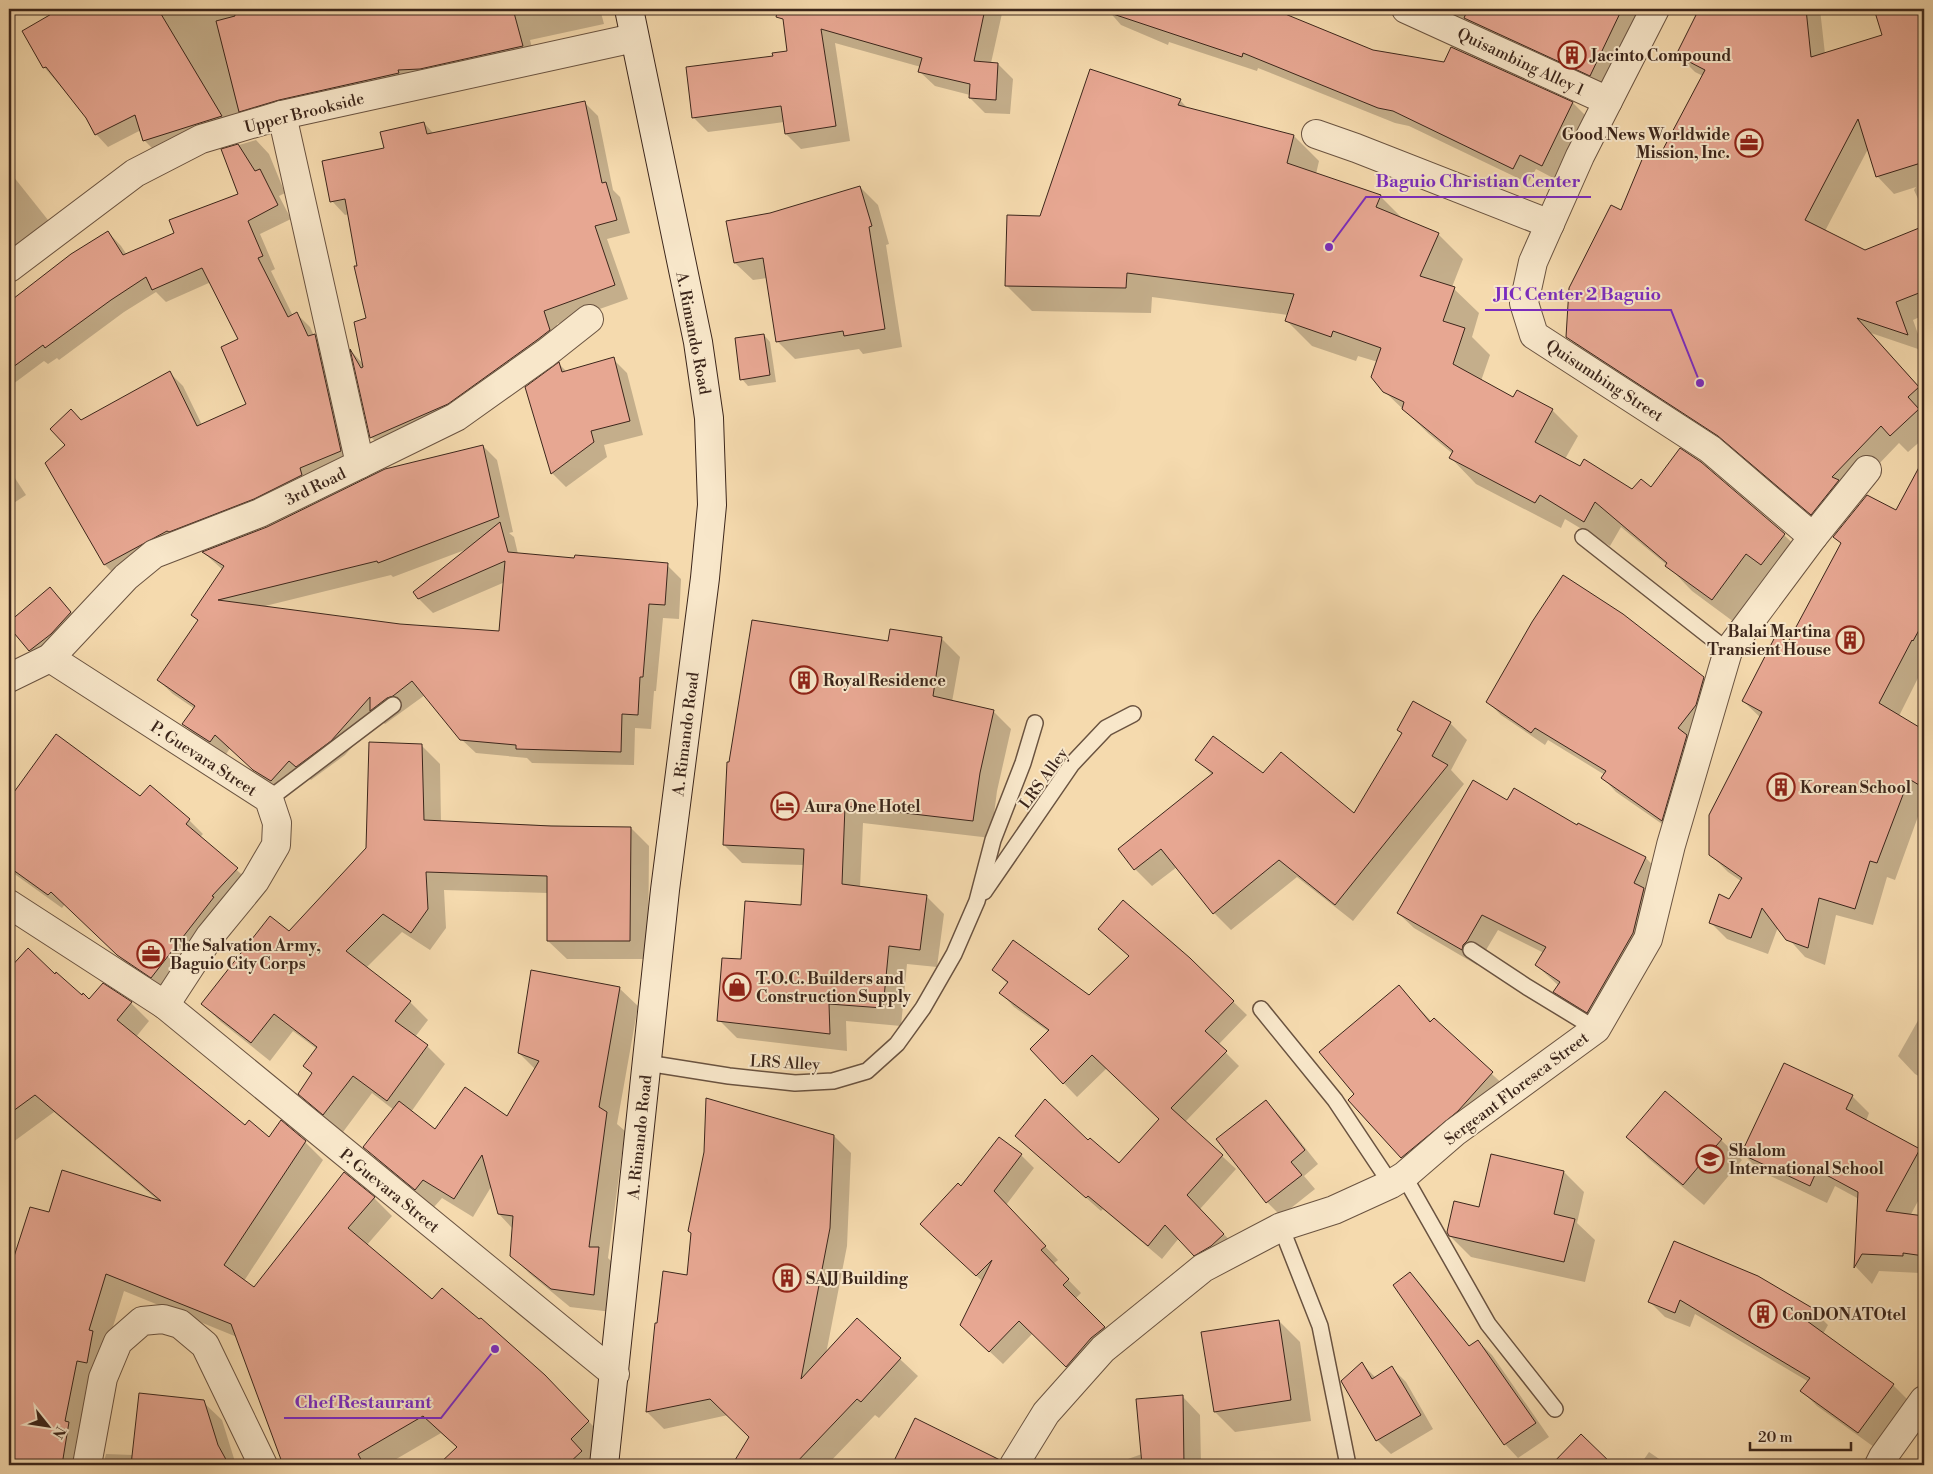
<svg xmlns="http://www.w3.org/2000/svg" width="1933" height="1474" font-family="'Libre Bodoni',serif">
	<style>
		.shadow { fill: #0003; fill-rule: evenodd }
		.building { fill: #e7a792; stroke: #3c261b }
		.lines { fill: none; stroke-linecap: round; stroke-linejoin: round }
		.service-casing { stroke: #6a5340; stroke-width: 18 }
		.minor-casing { stroke: #6a5340; stroke-width: 30 }
		.tertiary-casing { stroke: #6a5340; stroke-width: 30 }
		.secondary-casing { stroke: #3c261b; stroke-width: 30 }
		.service { stroke: #f8e7ca; stroke-width: 15 }
		.minor { stroke: #f8e7ca; stroke-width: 28 }
		.tertiary { stroke: #f8e7ca; stroke-width: 28 }
		.secondary { stroke: #f8e7ca; stroke-width: 28 }
		.labels { text-anchor: middle; stroke-width: 4; stroke-linejoin: round; paint-order: stroke }
		.poi-label { font-size: 16px; font-weight: bold; fill: #3c261b; stroke: #f8e7ca; text-anchor: start }
		.street-label { font-size: 16px; fill: #3c261b; stroke: #f8e7ca }
		.leader { fill: none; stroke: #7b2cbf; stroke-width: 2 }
		.callout-dot { fill: #7b2cbf; stroke: #f8e7ca; stroke-width: 2 }
		.callout-label { font-size: 18px; text-anchor: middle; font-weight: bold; fill: #7b2cbf; stroke: #f8e7ca; stroke-width: 4; stroke-linejoin: round; paint-order: stroke }
	</style>
	<rect width="100%" height="100%" fill="#f5daae"/>
	<filter id="stains"><feTurbulence type="fractalNoise" baseFrequency=".004" numOctaves="4"/><feColorMatrix values="0 0 0 0 .2 0 0 0 0 .09 0 0 0 0 .02 0 0 0 .5 -.17"/></filter>
	<radialGradient id="worn" r=".72"><stop offset=".6" stop-color="#630" stop-opacity="0"/><stop offset="1" stop-color="#630" stop-opacity=".3"/></radialGradient>
	<g class="shadow">
		<path d="M 55,9 L 600,9 L 604,24 L 530,40 L 535,59 L 157,153 L 144,140 L 141,130 L 108,147 L 96,134 L 87,117 L 44,67 L 57,12 Z"/>
		<path d="M 782,9 L 1003,9 L 991,63 L 998,64 L 1013,79 L 1010,114 L 985,113 L 970,98 L 970,95 L 935,86 L 920,72 L 921,67 L 835,43 L 850,141 L 801,149 L 786,134 L 784,122 L 708,132 L 693,117 L 774,57 L 789,52 Z"/>
		<path d="M 1107,9 L 1270,9 L 1373,51 L 1445,64 L 1452,48 L 1573,103 L 1588,118 L 1557,180 L 1536,169 L 1528,183 L 1409,126 L 1395,123 L 1258,68 L 1257,71 L 1169,42 L 1168,45 L 1121,25 Z"/>
		<path d="M 1429,9 L 1651,9 L 1607,92 Z"/>
		<path d="M 1701,9 L 1820,9 L 1825,54 L 1883,36 L 1876,9 L 1924,9 L 1924,212 L 1914,190 L 1916,187 L 1894,194 L 1877,176 L 1868,149 L 1825,231 L 1865,251 L 1924,227 L 1924,315 L 1913,320 L 1924,351 L 1871,333 L 1924,392 L 1924,438 L 1908,452 L 1899,443 L 1850,494 L 1829,531 L 1737,453 L 1584,354 L 1567,336 L 1622,211 L 1661,157 L 1703,76 L 1695,72 L 1678,55 Z"/>
		<path d="M 1180,100 L 1189,110 L 1294,136 L 1319,161 L 1316,174 L 1380,196 L 1404,220 L 1438,234 L 1463,259 L 1452,287 L 1479,313 L 1472,337 L 1490,355 L 1481,381 L 1514,398 L 1517,392 L 1552,410 L 1578,436 L 1565,459 L 1632,491 L 1651,489 L 1784,535 L 1810,560 L 1738,625 L 1692,591 L 1667,565 L 1621,527 L 1610,546 L 1565,519 L 1561,528 L 1476,484 L 1451,458 L 1453,454 L 1429,434 L 1384,391 L 1378,362 L 1358,356 L 1356,361 L 1312,346 L 1286,320 L 1288,315 L 1152,297 L 1151,313 L 1032,311 L 1006,285 L 1041,217 Z"/>
		<path d="M 584,102 L 598,116 L 613,190 L 620,197 L 630,233 L 607,239 L 628,299 L 557,324 L 563,344 L 385,451 L 371,437 L 353,353 L 364,365 L 368,319 L 349,214 L 345,215 L 332,201 L 386,149 L 424,123 L 434,134 Z"/>
		<path d="M 256,140 L 269,154 L 285,193 L 279,196 L 291,219 L 260,234 L 275,269 L 271,271 L 293,316 L 297,314 L 310,327 L 314,336 L 328,348 L 353,464 L 118,578 L 105,565 L 67,445 L 81,421 L 170,373 L 183,386 L 202,425 L 248,405 L 240,340 L 211,282 L 166,302 L 156,292 L 124,312 L 59,360 L 57,358 L 48,364 L 44,361 L 9,387 L 9,303 L 108,232 L 121,246 L 127,255 L 176,234 L 240,195 L 222,150 Z"/>
		<path d="M 9,171 L 52,225 L 9,274 Z"/>
		<path d="M 860,187 L 878,205 L 889,244 L 886,245 L 902,347 L 863,354 L 859,349 L 795,359 L 777,341 L 767,278 L 753,280 L 735,263 L 771,214 Z"/>
		<path d="M 764,335 L 770,342 L 776,382 L 748,386 L 742,379 Z"/>
		<path d="M 613,359 L 627,373 L 643,435 L 604,445 L 607,457 L 566,487 L 552,473 L 527,387 L 559,364 L 567,372 Z"/>
		<path d="M 483,446 L 497,460 L 513,532 L 509,533 L 514,537 L 518,554 L 667,565 L 681,579 L 679,619 L 663,618 L 656,691 L 654,691 L 651,729 L 635,728 L 634,765 L 532,763 L 527,758 L 476,753 L 461,739 L 425,695 L 385,724 L 378,718 L 345,755 L 311,780 L 304,774 L 285,795 L 269,784 L 230,748 L 225,756 L 198,738 L 184,724 L 195,709 L 173,694 L 158,680 L 199,621 L 193,615 L 223,570 L 204,553 ZM 470,548 L 419,599 L 433,613 L 505,582 L 500,633 L 400,625 L 261,607 L 391,575 L 393,577 Z"/>
		<path d="M 9,469 L 26,495 L 9,506 Z"/>
		<path d="M 1914,479 L 1924,484 L 1924,666 L 1899,716 L 1910,723 L 1924,737 L 1924,746 L 1922,750 L 1924,748 L 1924,800 L 1895,880 L 1887,877 L 1873,925 L 1836,915 L 1825,965 L 1805,957 L 1778,927 L 1768,954 L 1727,939 L 1710,922 L 1730,901 L 1741,881 L 1728,872 L 1710,854 L 1761,718 L 1743,701 L 1897,512 Z"/>
		<path d="M 50,588 L 84,627 L 44,664 L 30,650 L 9,623 Z"/>
		<path d="M 942,639 L 960,657 L 952,702 L 993,711 L 1011,729 L 997,791 L 991,838 L 863,823 L 860,888 L 926,896 L 944,914 L 937,967 L 907,964 L 901,1026 L 846,1021 L 847,1051 L 737,1038 L 719,1020 L 802,906 L 804,865 L 742,863 L 724,845 L 889,642 Z"/>
		<path d="M 1703,678 L 1717,691 L 1675,833 L 1616,792 L 1603,778 L 1605,775 L 1548,740 L 1545,745 L 1501,715 L 1488,702 Z"/>
		<path d="M 1450,723 L 1467,740 L 1451,770 L 1464,784 L 1353,921 L 1297,877 L 1231,930 L 1214,913 L 1177,867 L 1152,886 L 1135,869 L 1212,775 L 1197,759 L 1264,774 L 1354,815 L 1403,734 L 1399,730 Z"/>
		<path d="M 421,745 L 440,764 L 441,822 L 631,828 L 649,846 L 648,959 L 567,959 L 548,941 L 548,893 L 444,890 L 446,928 L 430,950 L 402,932 L 366,968 L 410,1002 L 428,1020 L 415,1037 L 427,1046 L 445,1064 L 411,1112 L 436,1131 L 507,1118 L 536,1070 L 519,1053 L 619,988 L 638,1006 L 617,1124 L 625,1131 L 608,1258 L 617,1267 L 612,1312 L 570,1307 L 530,1274 L 511,1255 L 513,1229 L 499,1214 L 491,1187 L 473,1217 L 442,1198 L 434,1207 L 383,1165 L 365,1147 L 394,1110 L 372,1093 L 343,1132 L 318,1112 L 300,1094 L 313,1074 L 305,1066 L 317,1049 L 293,1031 L 270,1061 L 221,1022 L 202,1003 L 289,933 L 367,849 Z"/>
		<path d="M 150,787 L 189,820 L 203,834 L 200,837 L 250,882 L 166,991 L 132,969 L 65,904 L 62,908 L 9,870 L 9,793 L 12,796 L 140,798 Z"/>
		<path d="M 1507,802 L 1577,827 L 1579,824 L 1646,858 L 1661,874 L 1603,1028 L 1570,1007 L 1555,992 L 1559,986 L 1536,965 L 1544,953 L 1498,930 L 1477,965 L 1414,928 L 1398,913 Z"/>
		<path d="M 1100,929 L 1189,959 L 1247,1015 L 1218,1045 L 1239,1066 L 1185,1122 L 1236,1169 L 1200,1209 L 1237,1248 L 1208,1269 L 1179,1238 L 1162,1259 L 1103,1209 L 1101,1211 L 1031,1149 L 1088,1142 L 1119,1165 L 1160,1120 L 1107,1068 L 1077,1097 L 1031,1049 L 1049,1032 L 1014,1007 L 1001,993 L 1008,984 L 994,970 L 1089,997 L 1130,957 Z"/>
		<path d="M 9,966 L 11,968 L 55,975 L 90,1001 L 131,1003 L 149,1021 L 136,1037 L 245,1126 L 269,1139 L 305,1142 L 323,1160 L 244,1281 L 254,1288 L 374,1198 L 392,1216 L 366,1246 L 432,1300 L 563,1394 L 608,1442 L 603,1465 L 442,1465 L 441,1464 L 458,1448 L 441,1433 L 386,1465 L 297,1465 L 237,1337 L 124,1291 L 107,1346 L 85,1465 L 9,1465 L 9,1264 L 12,1265 L 49,1214 L 161,1203 L 54,1112 L 9,1145 Z"/>
		<path d="M 1399,987 L 1432,1022 L 1434,1020 L 1509,1090 L 1418,1174 L 1402,1157 L 1356,1094 Z"/>
		<path d="M 1924,1010 L 1924,1079 L 1915,1074 L 1898,1056 Z"/>
		<path d="M 1852,1096 L 1869,1113 L 1866,1121 L 1920,1150 L 1924,1155 L 1924,1190 L 1910,1216 L 1924,1218 L 1924,1270 L 1920,1269 L 1920,1273 L 1879,1271 L 1872,1284 L 1856,1267 L 1859,1199 L 1835,1186 L 1827,1203 L 1760,1171 L 1743,1154 Z"/>
		<path d="M 1265,1101 L 1279,1115 L 1318,1164 L 1304,1176 L 1315,1189 L 1281,1216 L 1267,1202 L 1218,1139 Z"/>
		<path d="M 834,1136 L 851,1153 L 847,1246 L 826,1354 L 857,1319 L 918,1376 L 879,1418 L 875,1415 L 827,1465 L 734,1465 L 750,1437 L 728,1415 L 664,1429 L 647,1412 L 656,1325 L 688,1276 Z"/>
		<path d="M 1628,1137 L 1721,1140 L 1742,1160 L 1704,1205 L 1648,1158 Z"/>
		<path d="M 1021,1155 L 1034,1168 L 1006,1205 L 1058,1260 L 1053,1264 L 1081,1293 L 1075,1299 L 1117,1341 L 1080,1379 L 1033,1333 L 1003,1364 L 975,1338 L 982,1281 L 935,1237 L 961,1188 Z"/>
		<path d="M 1564,1172 L 1584,1192 L 1577,1223 L 1595,1240 L 1585,1282 L 1471,1257 L 1450,1236 L 1480,1208 Z"/>
		<path d="M 1674,1243 L 1813,1310 L 1828,1325 L 1823,1334 L 1893,1385 L 1908,1400 L 1874,1447 L 1817,1406 L 1802,1391 L 1809,1382 L 1695,1314 L 1690,1327 L 1665,1317 L 1650,1302 Z"/>
		<path d="M 1410,1274 L 1423,1287 L 1470,1347 L 1478,1341 L 1492,1355 L 1549,1437 L 1518,1458 L 1505,1444 Z"/>
		<path d="M 1279,1321 L 1300,1342 L 1311,1421 L 1235,1432 L 1215,1412 Z"/>
		<path d="M 1362,1364 L 1376,1378 L 1392,1368 L 1406,1382 L 1433,1429 L 1391,1454 L 1377,1440 Z"/>
		<path d="M 1183,1397 L 1200,1415 L 1201,1465 L 1111,1465 L 1142,1454 Z"/>
		<path d="M 203,1402 L 222,1420 L 236,1465 L 103,1465 L 106,1454 L 133,1455 Z"/>
		<path d="M 916,1420 L 986,1455 L 996,1465 L 893,1465 Z"/>
		<path d="M 1581,1436 L 1611,1465 L 1553,1465 Z"/>
		<path d="M 1649,1452 L 1668,1465 L 1640,1465 Z"/>
	</g>
	<g class="building">
		<path d="M 60,9 L 158,9 L 222,116 L 143,141 L 135,115 L 95,135 L 86,118 L 46,67 L 43,68 L 22,31 Z"/>
		<path d="M 234,9 L 513,9 L 523,46 L 420,69 L 398,70 L 399,73 L 279,100 L 239,112 L 216,21 L 235,16 Z"/>
		<path d="M 778,9 L 985,9 L 974,61 L 998,63 L 996,100 L 969,98 L 970,84 L 918,72 L 922,58 L 821,29 L 836,126 L 785,134 L 781,106 L 692,118 L 686,67 L 773,56 L 772,53 L 787,51 L 783,19 L 776,17 Z"/>
		<path d="M 1113,9 L 1273,9 L 1373,50 L 1444,62 L 1451,47 L 1573,102 L 1542,166 L 1520,155 L 1513,169 L 1393,111 L 1378,108 L 1243,53 L 1242,57 L 1113,14 Z"/>
		<path d="M 1468,9 L 1622,9 L 1590,76 L 1464,18 Z"/>
		<path d="M 1699,9 L 1806,9 L 1811,57 L 1882,35 L 1874,9 L 1924,9 L 1924,162 L 1876,177 L 1858,119 L 1805,220 L 1865,250 L 1924,226 L 1924,291 L 1896,302 L 1908,335 L 1857,318 L 1919,387 L 1908,397 L 1919,409 L 1890,436 L 1881,426 L 1832,477 L 1839,480 L 1811,515 L 1718,436 L 1566,337 L 1569,288 L 1611,205 L 1621,210 L 1646,150 L 1660,155 L 1705,70 L 1676,55 Z"/>
		<path d="M 1090,69 L 1181,99 L 1178,105 L 1294,135 L 1287,163 L 1381,195 L 1376,207 L 1439,233 L 1420,276 L 1455,287 L 1443,321 L 1465,328 L 1453,364 L 1513,397 L 1517,390 L 1553,409 L 1535,442 L 1580,466 L 1584,459 L 1632,489 L 1641,479 L 1651,487 L 1680,448 L 1701,462 L 1785,534 L 1761,565 L 1746,554 L 1712,600 L 1665,566 L 1667,563 L 1595,502 L 1584,522 L 1540,495 L 1535,503 L 1449,458 L 1453,451 L 1402,409 L 1404,402 L 1383,392 L 1371,377 L 1381,348 L 1333,331 L 1331,337 L 1285,321 L 1294,294 L 1127,273 L 1126,288 L 1005,286 L 1007,215 L 1040,216 Z"/>
		<path d="M 585,101 L 602,183 L 606,182 L 617,220 L 595,226 L 615,285 L 544,311 L 550,330 L 537,340 L 448,404 L 370,438 L 350,349 L 361,368 L 363,367 L 354,322 L 366,318 L 354,266 L 357,266 L 345,199 L 330,202 L 322,161 L 384,148 L 380,132 L 424,122 L 427,134 Z"/>
		<path d="M 238,144 L 255,171 L 260,169 L 278,205 L 248,221 L 263,256 L 258,258 L 288,317 L 297,312 L 308,336 L 315,334 L 341,451 L 300,468 L 302,475 L 254,499 L 169,532 L 167,531 L 104,565 L 45,463 L 65,445 L 50,429 L 71,409 L 81,420 L 170,371 L 197,426 L 246,404 L 221,347 L 238,339 L 202,268 L 152,290 L 146,277 L 111,300 L 45,348 L 43,345 L 9,370 L 9,302 L 71,254 L 108,231 L 123,255 L 174,233 L 169,220 L 238,194 L 221,149 Z"/>
		<path d="M 860,186 L 872,226 L 869,227 L 885,329 L 844,336 L 843,331 L 776,342 L 763,258 L 734,263 L 726,221 L 770,213 Z"/>
		<path d="M 764,334 L 770,375 L 740,380 L 735,338 Z"/>
		<path d="M 614,357 L 630,421 L 591,431 L 594,442 L 551,474 L 525,387 L 559,362 L 562,372 Z"/>
		<path d="M 483,445 L 499,517 L 378,563 L 377,561 L 218,600 L 400,624 L 499,631 L 505,561 L 418,599 L 413,592 L 500,522 L 508,552 L 574,558 L 575,555 L 668,563 L 665,605 L 649,604 L 643,677 L 640,677 L 638,715 L 622,714 L 621,752 L 516,749 L 516,745 L 460,740 L 412,681 L 393,696 L 387,698 L 370,711 L 370,697 L 331,741 L 296,767 L 289,761 L 271,781 L 253,770 L 215,735 L 210,742 L 182,724 L 195,706 L 157,680 L 198,620 L 191,615 L 224,566 L 202,552 L 267,527 L 385,469 Z"/>
		<path d="M 1924,458 L 1924,621 L 1913,641 L 1912,640 L 1879,703 L 1924,730 L 1924,788 L 1909,779 L 1877,863 L 1870,861 L 1855,909 L 1819,898 L 1808,948 L 1786,940 L 1762,908 L 1751,938 L 1709,923 L 1719,894 L 1729,899 L 1742,878 L 1709,855 L 1709,815 L 1762,712 L 1742,701 L 1776,635 L 1788,642 L 1841,543 L 1833,537 L 1867,495 L 1896,510 Z"/>
		<path d="M 1563,575 L 1623,614 L 1704,677 L 1696,705 L 1678,728 L 1687,735 L 1662,821 L 1601,778 L 1606,771 L 1535,728 L 1531,733 L 1486,702 L 1532,622 Z"/>
		<path d="M 50,587 L 71,612 L 51,634 L 29,651 L 9,627 L 9,622 Z"/>
		<path d="M 752,620 L 888,641 L 890,629 L 942,637 L 933,696 L 994,710 L 980,773 L 973,821 L 845,806 L 842,884 L 927,895 L 920,950 L 889,946 L 883,1008 L 829,1004 L 830,1034 L 717,1021 L 722,958 L 741,959 L 745,901 L 801,905 L 804,849 L 723,845 L 727,762 L 729,762 Z"/>
		<path d="M 1413,701 L 1451,722 L 1432,756 L 1448,765 L 1335,905 L 1279,860 L 1213,914 L 1161,849 L 1134,870 L 1118,849 L 1213,773 L 1195,760 L 1213,736 L 1263,773 L 1281,752 L 1354,813 L 1402,733 L 1397,730 Z"/>
		<path d="M 56,734 L 140,796 L 150,785 L 190,819 L 186,824 L 238,868 L 212,896 L 214,897 L 151,978 L 117,955 L 51,892 L 48,895 L 9,867 L 9,799 Z"/>
		<path d="M 369,742 L 422,744 L 424,820 L 551,826 L 631,827 L 630,941 L 547,941 L 547,876 L 426,872 L 428,909 L 411,933 L 383,914 L 346,951 L 411,1001 L 395,1021 L 428,1045 L 387,1101 L 353,1076 L 323,1115 L 298,1094 L 312,1073 L 303,1066 L 317,1047 L 274,1014 L 251,1043 L 201,1004 L 270,916 L 289,931 L 366,848 Z"/>
		<path d="M 1473,780 L 1507,800 L 1514,788 L 1577,825 L 1578,823 L 1646,857 L 1634,883 L 1644,888 L 1633,933 L 1587,1013 L 1553,992 L 1560,982 L 1535,965 L 1546,947 L 1482,915 L 1467,941 L 1463,945 L 1462,950 L 1397,913 Z"/>
		<path d="M 1123,900 L 1190,958 L 1234,1001 L 1205,1031 L 1227,1051 L 1171,1108 L 1223,1155 L 1187,1195 L 1224,1234 L 1211,1246 L 1194,1256 L 1165,1225 L 1148,1246 L 1088,1196 L 1086,1198 L 1015,1136 L 1045,1099 L 1088,1140 L 1090,1138 L 1119,1163 L 1159,1119 L 1092,1055 L 1063,1084 L 1030,1049 L 1049,1030 L 999,993 L 1008,982 L 992,970 L 1013,940 L 1089,995 L 1129,956 L 1098,929 Z"/>
		<path d="M 28,948 L 55,974 L 56,972 L 82,995 L 83,993 L 89,999 L 103,983 L 132,1002 L 117,1020 L 245,1125 L 249,1120 L 269,1137 L 281,1120 L 306,1141 L 224,1265 L 254,1287 L 344,1172 L 375,1197 L 348,1228 L 432,1299 L 442,1288 L 479,1319 L 481,1318 L 545,1375 L 589,1421 L 571,1439 L 582,1451 L 567,1465 L 438,1465 L 457,1447 L 423,1416 L 358,1454 L 364,1465 L 283,1465 L 231,1324 L 106,1274 L 89,1330 L 93,1331 L 87,1363 L 77,1361 L 65,1421 L 69,1422 L 62,1465 L 9,1465 L 9,1336 L 14,1310 L 9,1309 L 9,1272 L 30,1207 L 49,1212 L 62,1170 L 161,1201 L 35,1095 L 9,1114 L 9,969 Z"/>
		<path d="M 531,970 L 620,987 L 599,1107 L 607,1112 L 589,1247 L 599,1247 L 594,1295 L 551,1289 L 510,1256 L 513,1216 L 498,1214 L 482,1155 L 454,1199 L 423,1180 L 415,1190 L 363,1147 L 399,1101 L 435,1129 L 465,1087 L 507,1116 L 539,1061 L 518,1053 Z"/>
		<path d="M 1399,985 L 1430,1022 L 1434,1018 L 1493,1072 L 1458,1111 L 1401,1158 L 1348,1100 L 1354,1094 L 1319,1052 Z"/>
		<path d="M 1784,1063 L 1853,1095 L 1846,1109 L 1920,1149 L 1886,1211 L 1924,1216 L 1924,1256 L 1903,1253 L 1903,1256 L 1862,1254 L 1854,1268 L 1858,1192 L 1817,1170 L 1810,1186 L 1741,1154 Z"/>
		<path d="M 1665,1091 L 1722,1139 L 1683,1185 L 1626,1137 Z"/>
		<path d="M 706,1098 L 834,1135 L 830,1228 L 801,1379 L 857,1318 L 901,1358 L 861,1402 L 857,1399 L 794,1465 L 732,1465 L 749,1437 L 710,1399 L 646,1412 L 655,1323 L 657,1323 L 663,1271 L 687,1275 L 691,1233 L 688,1231 L 704,1152 Z"/>
		<path d="M 1266,1100 L 1305,1150 L 1291,1162 L 1302,1175 L 1266,1203 L 1216,1139 Z"/>
		<path d="M 999,1137 L 1022,1154 L 994,1191 L 1046,1246 L 1041,1250 L 1069,1279 L 1063,1285 L 1105,1327 L 1091,1338 L 1066,1367 L 1019,1321 L 989,1352 L 960,1325 L 992,1260 L 976,1276 L 920,1224 L 958,1183 L 961,1186 Z"/>
		<path d="M 1491,1154 L 1564,1171 L 1554,1214 L 1575,1219 L 1564,1262 L 1449,1236 L 1447,1232 L 1454,1201 L 1479,1207 Z"/>
		<path d="M 1674,1241 L 1758,1276 L 1814,1309 L 1807,1321 L 1894,1384 L 1858,1433 L 1800,1391 L 1810,1378 L 1680,1300 L 1675,1313 L 1648,1302 Z"/>
		<path d="M 1410,1272 L 1469,1346 L 1478,1340 L 1536,1423 L 1504,1445 L 1393,1285 Z"/>
		<path d="M 1279,1320 L 1291,1400 L 1214,1412 L 1201,1332 Z"/>
		<path d="M 1362,1362 L 1372,1379 L 1392,1366 L 1421,1415 L 1376,1441 L 1341,1381 Z"/>
		<path d="M 139,1393 L 204,1400 L 218,1445 L 229,1465 L 131,1465 Z"/>
		<path d="M 1183,1395 L 1184,1465 L 1142,1465 L 1136,1399 Z"/>
		<path d="M 915,1418 L 1000,1460 L 998,1465 L 892,1465 Z"/>
		<path d="M 1581,1434 L 1613,1465 L 1551,1465 Z"/>
	</g>
	<g class="lines">
		<g class="service-casing">
			<g id="service">
				<path d="M 1583,537 L 1728,651"/>
				<path d="M 269,799 L 393,705"/>
				<path d="M 984,892 L 1072,764 L 1106,728 L 1133,714"/>
				<path d="M 1471,950 L 1527,987 L 1596,1029"/>
				<path d="M 1261,1009 L 1335,1100 L 1391,1184"/>
				<path d="M 647,1063 L 729,1076 L 795,1083 L 833,1081 L 867,1071 L 897,1044 L 923,1008 L 954,954 L 977,901 L 993,840 L 1023,763 L 1035,723"/>
				<path d="M 1404,1176 L 1488,1324 L 1555,1409"/>
				<path d="M 1281,1227 L 1320,1326 L 1348,1465"/>
			</g>
		</g>
		<g class="minor-casing">
			<g id="minor">
				<path d="M 1406,9 L 1608,101"/>
				<path d="M 1655,9 L 1580,156 L 1533,262 L 1524,303 L 1534,335 L 1710,449 L 1813,537"/>
				<path d="M 282,115 L 360,464"/>
				<path d="M 1316,134 L 1356,148 L 1550,224"/>
				<path d="M 9,268 L 135,173 L 201,139 L 282,115 L 634,38"/>
				<path d="M 50,658 L 269,799 L 277,823 L 276,845 L 255,881 L 210,936 L 165,1005"/>
				<path d="M 9,678 L 50,658 L 126,577 L 154,554 L 260,513 L 456,417 L 546,353 L 589,319"/>
				<path d="M 9,904 L 165,1005 L 615,1374"/>
				<path d="M 1014,1465 L 1046,1413 L 1103,1349 L 1203,1268 L 1281,1227 L 1334,1210 L 1391,1184 L 1404,1176 L 1455,1132 L 1596,1029 L 1648,939 L 1671,845 L 1728,651 L 1813,537 L 1867,470"/>
			</g>
		</g>
		<g class="tertiary-casing">
			<g id="tertiary">
				<path d="M 87,1465 L 103,1378 L 118,1342 L 142,1321 L 163,1319 L 180,1324 L 205,1345 L 263,1465"/>
				<path d="M 1879,1465 L 1883,1457 L 1924,1400"/>
			</g>
		</g>
		<g class="secondary-casing">
			<path id="secondary" d="M 604,1465 L 665,890 L 705,578 L 712,505 L 709,418 L 698,342 L 629,9"/>
		</g>
		<use href="#service" class="service"/>
		<use href="#minor" class="minor"/>
		<use href="#tertiary" class="tertiary"/>
		<use href="#secondary" class="secondary"/>
	</g>
	<defs>
		<g id="building-ring" transform="scale(1.4375)"><circle r="9.5" fill="#f8e7ca" stroke="#8f2418" stroke-width="1.5"/><path d="M-4-6H4V6H1V3H-1V6H-4ZM-2.5-4.3h1.7v1.8h-1.7ZM.8-4.3h1.7v1.8H.8ZM-2.5-1h1.7V.8h-1.7ZM.8-1h1.7V.8H.8Z" fill="#8f2418"/></g>
		<g id="office-ring" transform="scale(1.4375)"><circle r="9.5" fill="#f8e7ca" stroke="#8f2418" stroke-width="1.5"/><path d="M-6-3h4V-5.5h4V-3h4V5H-6ZM-1-4.5V-3h2v-1.5ZM-6 0V1H6V0Z" fill="#8f2418"/></g>
		<g id="hotel-ring" transform="scale(1.4375)"><circle r="9.5" fill="#f8e7ca" stroke="#8f2418" stroke-width="1.5"/><path d="M-6-4.5h1.5V1H6V5H4.5V3h-9V5H-6ZM-4 0a1.8 1.8 0 1 1 3.6 0ZM.5 0V-2.5h3Q6-2.5 6 0Z" fill="#8f2418"/></g>
		<g id="shop-ring" transform="scale(1.4375)"><circle r="9.5" fill="#f8e7ca" stroke="#8f2418" stroke-width="1.5"/><path d="M-5-2.5h2.3a2.7 3.5 0 0 1 5.4 0H5L5.5 6h-11ZM-1.5-2.5h3a1.5 2.3 0 0 0-3 0Z" fill="#8f2418"/></g>
		<g id="school-ring" transform="scale(1.4375)"><circle r="9.5" fill="#f8e7ca" stroke="#8f2418" stroke-width="1.5"/><path d="M0-5L7-2L0 1L-7-2ZM-4 1L0 2.5L4 1V4Q0 6-4 4Z" fill="#8f2418"/></g>
	</defs>
	<g fill-rule="evenodd">
		<use href="#building-ring" x="1572" y="55"/>
		<use href="#office-ring" x="1749" y="143"/>
		<use href="#building-ring" x="1850" y="640"/>
		<use href="#building-ring" x="804" y="680"/>
		<use href="#building-ring" x="1781" y="787"/>
		<use href="#hotel-ring" x="785" y="806"/>
		<use href="#office-ring" x="151" y="954"/>
		<use href="#shop-ring" x="737" y="987"/>
		<use href="#school-ring" x="1710" y="1159"/>
		<use href="#building-ring" x="787" y="1278"/>
		<use href="#building-ring" x="1763" y="1314"/>
	</g>
	<g class="labels">
		<g class="poi-label">
			<text x="1591" y="61">Jacinto Compound</text>
			<text x="1730" y="140" text-anchor="end">Good News Worldwide<tspan x="1730" dy="18">Mission, Inc.</tspan></text>
			<text x="1831" y="637" text-anchor="end">Balai Martina<tspan x="1831" dy="18">Transient House</tspan></text>
			<text x="823" y="686">Royal Residence</text>
			<text x="1800" y="793">Korean School</text>
			<text x="804" y="812">Aura One Hotel</text>
			<text x="170" y="951">The Salvation Army,<tspan x="170" dy="18">Baguio City Corps</tspan></text>
			<text x="756" y="984">T.O.C. Builders and<tspan x="756" dy="18">Construction Supply</tspan></text>
			<text x="1729" y="1156">Shalom<tspan x="1729" dy="18">International School</tspan></text>
			<text x="806" y="1284">SAJJ Building</text>
			<text x="1782" y="1320">ConDONATOtel</text>
		</g>
		<g class="street-label">
			<text transform="translate(1521 61) rotate(25)" y="6">Quisambing Alley 1</text>
			<text transform="translate(304 112) rotate(-14)" y="6">Upper Brookside</text>
			<text transform="translate(694 333) rotate(79)" y="6">A. Rimando Road</text>
			<text transform="translate(1605 380) rotate(33)" y="6">Quisumbing Street</text>
			<text transform="translate(315 486) rotate(-26)" y="6">3rd Road</text>
			<text transform="translate(685 734) rotate(-83)" y="6">A. Rimando Road</text>
			<text transform="translate(204 758) rotate(33)" y="6">P. Guevara Street</text>
			<text transform="translate(1043 778) rotate(-54)" y="6">LRS Alley</text>
			<text transform="translate(785 1062) rotate(3)" y="6">LRS Alley</text>
			<text transform="translate(1516 1088) rotate(-37)" y="6">Sergeant Floresca Street</text>
			<text transform="translate(639 1137) rotate(-84)" y="6">A. Rimando Road</text>
			<text transform="translate(390 1190) rotate(39)" y="6">P. Guevara Street</text>
		</g>
	</g>
	<path class="leader" d="M1329 247L1366 197H1591M1700 383L1671 310H1485M495 1349L441 1418H284"/>
	<g class="callout-dot">
		<circle cx="1329" cy="247" r="5"/>
		<circle cx="1700" cy="383" r="5"/>
		<circle cx="495" cy="1349" r="5"/>
	</g>
	<g class="callout-label">
		<text x="1478" y="187">Baguio Christian Center</text>
		<text x="1578" y="300">JIC Center 2 Baguio</text>
		<text x="363" y="1408">Chef Restaurant</text>
	</g>
	<rect width="1933" height="1474" fill="none" stroke="#f5daae" stroke-width="30"/>
	<rect x="10" y="10" width="1913" height="1454" fill="none" stroke="#3c261b" stroke-width="2.5"/>
	<rect x="15" y="15" width="1903" height="1444" fill="none" stroke="#3c261b"/>
	<g transform="translate(48 1426) rotate(120)" stroke="#f8e7ca" stroke-width="4" paint-order="stroke">
	<path d="M0-4L9 19L0 12L-9 19Z" fill="#3c261b"/>
	<text y="-8" font-size="14" font-weight="bold" text-anchor="middle" fill="#3c261b">N</text>
	</g>
	<path d="M1750 1442v8h101v-8" fill="none" stroke="#3c261b" stroke-width="2.5"/>
	<text x="1758" y="1442" font-size="15" fill="#3c261b" stroke="#f8e7ca" stroke-width="4" paint-order="stroke">20 m</text>
	<rect width="100%" height="100%" filter="url(#stains)"/>
	<rect width="100%" height="100%" fill="url(#worn)"/>
</svg>
